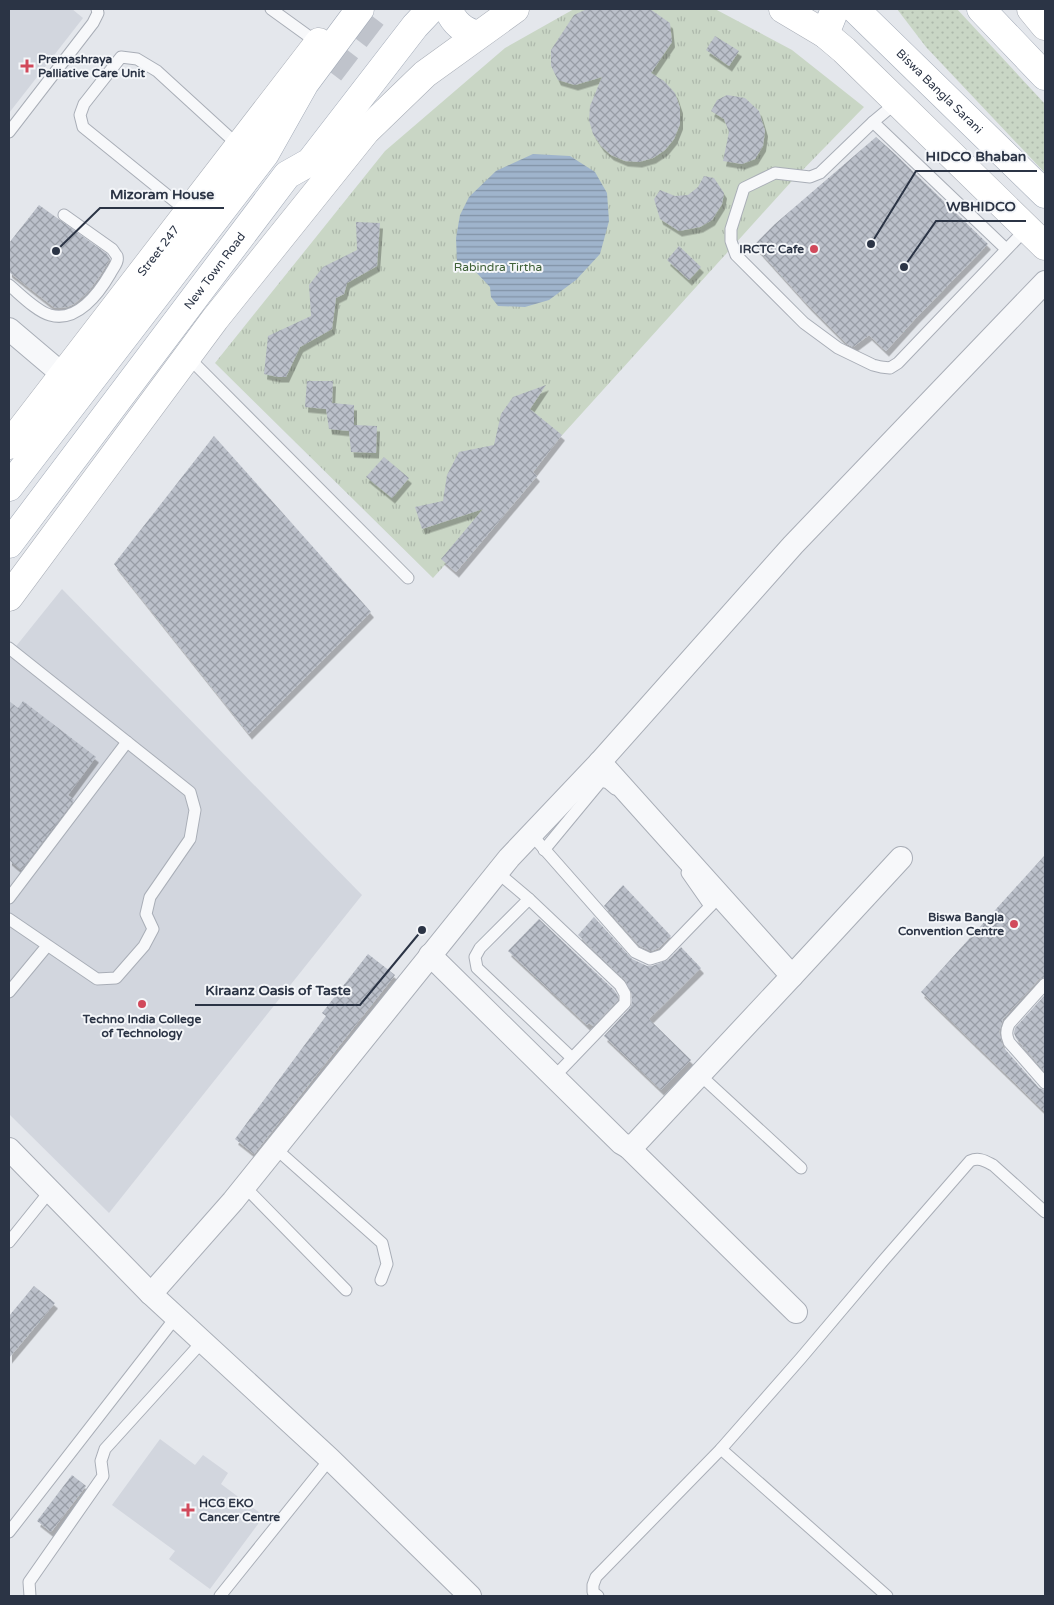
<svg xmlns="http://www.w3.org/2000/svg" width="1054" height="1605" font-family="'Varela Round',sans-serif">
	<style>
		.built { fill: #d2d6de }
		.grass { fill: url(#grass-dots) }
		.park { fill: url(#park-tufts) }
		.water { fill: url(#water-rules) }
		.building { fill: url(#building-cross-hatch); filter: url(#shadow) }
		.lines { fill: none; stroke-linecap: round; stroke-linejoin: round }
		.primary-tunnel { stroke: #bfc3cb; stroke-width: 28; stroke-dasharray: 28 14; stroke-linecap: butt }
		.lane-casing { stroke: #a9aeb7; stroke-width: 13 }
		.street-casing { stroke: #a9aeb7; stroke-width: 24 }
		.secondary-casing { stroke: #a9aeb7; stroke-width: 29 }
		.primary-casing { stroke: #a3abb8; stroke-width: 29 }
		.lane { stroke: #f7f8fa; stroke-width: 11 }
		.street { stroke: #f7f8fa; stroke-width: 22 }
		.secondary { stroke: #fff; stroke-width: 28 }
		.primary { stroke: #fff; stroke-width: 28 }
		.poi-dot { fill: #d1495b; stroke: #f4f6f9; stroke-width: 2 }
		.labels { text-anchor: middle; stroke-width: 4; stroke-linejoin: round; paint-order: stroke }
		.poi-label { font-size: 12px; font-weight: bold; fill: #2b3445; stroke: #f4f6f9; text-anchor: start }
		.street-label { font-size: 12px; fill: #2b3445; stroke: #f4f6f9 }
		.park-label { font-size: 12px; fill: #3f6138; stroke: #f4f6f9 }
		.leader { fill: none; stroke: #2b3445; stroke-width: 2 }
		.callout-dot { fill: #2b3445; stroke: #f4f6f9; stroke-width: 2 }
		.callout-label { font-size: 14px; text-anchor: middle; font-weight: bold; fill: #2b3445; stroke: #f4f6f9; stroke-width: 4; stroke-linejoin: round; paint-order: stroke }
	</style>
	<defs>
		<pattern id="grass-dots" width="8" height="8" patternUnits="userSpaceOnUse" patternTransform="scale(1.25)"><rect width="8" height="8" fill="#c9d6c5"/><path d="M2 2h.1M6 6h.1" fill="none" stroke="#adb8ab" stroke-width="1.8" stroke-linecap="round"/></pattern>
		<pattern id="park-tufts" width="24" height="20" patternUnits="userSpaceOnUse" patternTransform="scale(1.25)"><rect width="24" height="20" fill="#c9d6c5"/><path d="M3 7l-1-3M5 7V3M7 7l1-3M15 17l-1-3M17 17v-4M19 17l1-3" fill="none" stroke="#adb8ab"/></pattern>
		<pattern id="water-rules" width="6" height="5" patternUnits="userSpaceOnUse" patternTransform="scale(1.25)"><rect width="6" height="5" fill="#9fb4cc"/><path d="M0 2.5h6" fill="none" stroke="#8293a7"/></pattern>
		<pattern id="building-cross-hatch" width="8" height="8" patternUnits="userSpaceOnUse" patternTransform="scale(1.25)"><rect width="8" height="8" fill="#bbc0ca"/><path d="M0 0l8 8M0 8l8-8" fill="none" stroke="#989da6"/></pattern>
		<filter id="shadow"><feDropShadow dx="3" dy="5.5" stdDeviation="0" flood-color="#0004"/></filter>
	</defs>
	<rect width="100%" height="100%" fill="#e4e7ec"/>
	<g class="built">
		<path d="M 9,9 L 72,9 L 83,18 L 9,113 Z"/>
		<path d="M 62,589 L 362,895 L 109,1213 L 9,1114 L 9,655 Z"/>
		<path d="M 160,1439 L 195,1465 L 203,1455 L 228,1473 L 221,1484 L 264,1516 L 210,1589 L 169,1559 L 175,1551 L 112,1505 Z"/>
	</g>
	<path class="grass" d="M 897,9 L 957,9 L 1045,104 L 1045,173 L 926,47 Z"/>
	<path class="park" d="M 574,9 L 715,9 L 792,50 L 864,107 L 791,182 L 433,578 L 215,363 L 385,151 L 505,48 Z"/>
	<path class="water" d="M 533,154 L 570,156 L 595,172 L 607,193 L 609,221 L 600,254 L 576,280 L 549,300 L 525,307 L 498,306 L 491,297 L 490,287 L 474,270 L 463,269 L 457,262 L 456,238 L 460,215 L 469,197 L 496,171 Z"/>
	<g class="building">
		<path d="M 587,9 L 650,9 L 670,23 L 672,42 L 651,73 L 664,81 L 675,93 L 680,108 L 680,124 L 674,139 L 665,150 L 653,158 L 639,162 L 625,161 L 611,155 L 601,146 L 593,134 L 589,120 L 590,106 L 602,77 L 575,85 L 558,80 L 551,66 L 551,50 L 574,15 Z"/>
		<path d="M 715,36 L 739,51 L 729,66 L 706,50 Z"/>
		<path d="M 727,95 L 745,98 L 759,111 L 765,131 L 763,146 L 755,159 L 742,164 L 723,161 L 729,132 L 724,119 L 711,111 L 717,100 Z"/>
		<path d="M 876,137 L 895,154 L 988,244 L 915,319 L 886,351 L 869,335 L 853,347 L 847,344 L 808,305 L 754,245 L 775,224 Z"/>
		<path d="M 704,176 L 714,178 L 724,193 L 722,204 L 712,220 L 700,227 L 679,231 L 660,219 L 654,199 L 660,190 L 675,196 L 688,195 L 698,187 Z"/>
		<path d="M 39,205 L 107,254 L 110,259 L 99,277 L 88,292 L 74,304 L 67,307 L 55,308 L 9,272 L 9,243 Z"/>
		<path d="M 356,222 L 380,223 L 377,266 L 347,283 L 344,294 L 336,298 L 332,329 L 300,347 L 286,377 L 278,377 L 264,374 L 268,336 L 311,316 L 309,285 L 323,267 L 357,250 Z"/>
		<path d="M 679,246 L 701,267 L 689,280 L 667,260 Z"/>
		<path d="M 307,381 L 333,381 L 332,403 L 354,405 L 354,425 L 377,426 L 376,453 L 351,452 L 349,431 L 329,429 L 326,409 L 305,407 Z"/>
		<path d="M 546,385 L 530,409 L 562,435 L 533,472 L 537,476 L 456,572 L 441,559 L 483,509 L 422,529 L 415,507 L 443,501 L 447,475 L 459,452 L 494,445 L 501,414 L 513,397 Z"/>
		<path d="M 214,436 L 371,612 L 249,734 L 114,564 Z"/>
		<path d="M 384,457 L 409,478 L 392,498 L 366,477 Z"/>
		<path d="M 9,701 L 18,708 L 23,701 L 96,757 L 68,795 L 74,800 L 21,870 L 9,860 Z"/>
		<path d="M 1045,855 L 1045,977 L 1039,979 L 1003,1019 L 999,1032 L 1003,1047 L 1039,1088 L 1045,1090 L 1045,1112 L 921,992 Z"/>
		<path d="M 623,885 L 671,936 L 659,948 L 651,951 L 640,946 L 604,906 Z"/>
		<path d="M 594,917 L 632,959 L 647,966 L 652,966 L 668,960 L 681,947 L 701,968 L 649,1019 L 691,1060 L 661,1090 L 604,1036 L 630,1008 L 632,1003 L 632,994 L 625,980 L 578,935 Z"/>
		<path d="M 539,919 L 614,990 L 618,996 L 618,1000 L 593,1026 L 589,1023 L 587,1025 L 508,951 Z"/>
		<path d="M 368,954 L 395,975 L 254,1154 L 235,1139 L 326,1016 L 322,1013 Z"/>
		<path d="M 1045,995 L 1045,1072 L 1016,1038 L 1014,1033 L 1015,1028 Z"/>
		<path d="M 34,1286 L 55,1303 L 9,1358 L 9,1316 Z"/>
		<path d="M 72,1475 L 86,1486 L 51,1532 L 37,1521 Z"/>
	</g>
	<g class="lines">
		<path class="primary-tunnel" d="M 330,72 L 378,9"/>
		<g class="lane-casing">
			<g id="lane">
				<path d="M 271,9 L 318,43"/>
				<path d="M 897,102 L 873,122 L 820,173 L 810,177 L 775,173 L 744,188 L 731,229 L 731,241 L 736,255 L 804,323 L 838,348 L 873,365 L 881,367 L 890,368 L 898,363 L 1027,228"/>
				<path d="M 873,122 L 1006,249"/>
				<path d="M 9,132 L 93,23 L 98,13 L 97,9"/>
				<path d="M 188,212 L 83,127 L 80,115 L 84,104 L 121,57 L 137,59 L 157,71 L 239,146"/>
				<path d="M 9,285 C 20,294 36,311 50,315 C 77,323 99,293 110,274 C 113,268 119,262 117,256 C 116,255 113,250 112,249 L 64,215"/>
				<path d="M 187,356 L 408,578"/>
				<path d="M 9,648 L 190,792 L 195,810 L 190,839 L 150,897 L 146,914 L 153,929 L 144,946 L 116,978 L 97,979 L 9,919"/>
				<path d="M 531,834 L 635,952 L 650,959 L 663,955 L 720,896"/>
				<path d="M 544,850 L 601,781 L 608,783 L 615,789"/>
				<path d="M 497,872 L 529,899 L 620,985 L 625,994 L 625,1003 L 554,1077"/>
				<path d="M 687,873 L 710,906"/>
				<path d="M 9,898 L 127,742"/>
				<path d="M 529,899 L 480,948 L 475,957 L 477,968 L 572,1058"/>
				<path d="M 1045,984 L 1009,1024 C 1006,1031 1006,1035 1009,1042 L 1045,1083"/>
				<path d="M 9,992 L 47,946"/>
				<path d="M 700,1075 L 801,1168"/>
				<path d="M 275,1148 L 382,1243 L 387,1264 L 381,1280"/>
				<path d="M 244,1186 L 346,1290"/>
				<path d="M 9,1242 L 50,1191"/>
				<path d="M 721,1449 L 887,1596"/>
				<path d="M 9,1532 L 176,1317"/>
				<path d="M 30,1596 L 29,1582 L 103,1476 L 101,1461 L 105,1449 L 202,1342"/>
				<path d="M 220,1596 L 330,1459"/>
				<path d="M 598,1596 L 593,1592 L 593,1585 L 596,1577 L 721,1449 L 801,1358 L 883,1261 L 970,1161 C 979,1157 985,1161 993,1165 L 1045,1212"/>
			</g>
		</g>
		<g class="street-casing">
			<g id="street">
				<path d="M 9,329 L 75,385"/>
				<path d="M 430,955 L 621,1143 L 628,1147 L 636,1143 L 792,976 L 600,762"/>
				<path d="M 792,976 L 901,858"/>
				<path d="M 628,1147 L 796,1312"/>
				<path d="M 9,1149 L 151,1294 L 330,1459 L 470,1596"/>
				<path d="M 151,1294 L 233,1201 L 509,858 L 600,762 L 793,545 L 1045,282"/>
			</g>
		</g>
		<g class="secondary-casing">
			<g id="secondary">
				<path d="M 783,9 L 825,34 L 844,50 L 1045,246"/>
				<path d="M 1031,9 L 1045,26"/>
				<path id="s1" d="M 9,445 L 319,42"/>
				<path d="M 9,597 L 215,319 L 366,131 L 425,74 L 515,9"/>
			</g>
		</g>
		<g class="primary-casing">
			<g id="primary">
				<path d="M 448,9 C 454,23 463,31 478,35"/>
				<path id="s2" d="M 855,9 L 1045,194"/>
				<path d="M 981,9 L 1045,76"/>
				<path d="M 825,34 L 835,9"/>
				<path d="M 9,487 L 265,154 L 305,83 L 360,9"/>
				<path id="s3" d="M 9,544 L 287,175 L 310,162 L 415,26 L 431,9"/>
			</g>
		</g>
		<use href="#lane" class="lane"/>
		<use href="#street" class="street"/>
		<use href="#secondary" class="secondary"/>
		<use href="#primary" class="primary"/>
	</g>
	<g class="poi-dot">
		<path d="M24.5 58.5h5v5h5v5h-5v5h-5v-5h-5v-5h5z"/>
		<circle cx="814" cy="249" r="5"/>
		<circle cx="1014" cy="924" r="5"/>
		<circle cx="142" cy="1004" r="5"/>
		<path d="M185.5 1502.5h5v5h5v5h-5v5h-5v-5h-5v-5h5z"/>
	</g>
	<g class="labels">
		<g class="poi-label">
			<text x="38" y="63">Premashraya<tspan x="38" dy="14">Palliative Care Unit</tspan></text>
			<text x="804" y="253" text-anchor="end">IRCTC Cafe</text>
			<text x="1004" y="921" text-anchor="end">Biswa Bangla<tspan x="1004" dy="14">Convention Centre</tspan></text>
			<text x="142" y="1023" text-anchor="middle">Techno India College<tspan x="142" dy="14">of Technology</tspan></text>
			<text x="199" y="1507">HCG EKO<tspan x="199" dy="14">Cancer Centre</tspan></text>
		</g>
		<g class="street-label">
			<text dy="4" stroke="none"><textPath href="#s2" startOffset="118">Biswa Bangla Sarani</textPath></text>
			<text dy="4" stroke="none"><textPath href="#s1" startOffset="245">Street 247</textPath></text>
			<text dy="4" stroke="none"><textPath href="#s3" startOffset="342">New Town Road</textPath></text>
		</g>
		<g class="park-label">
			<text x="498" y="271">Rabindra Tirtha</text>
		</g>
	</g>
	<path class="leader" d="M871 244L916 171H1037M56 251L100 208H224M904 267L936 221H1026M422 930L360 1005H195"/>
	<g class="callout-dot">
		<circle cx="871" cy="244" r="5"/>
		<circle cx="56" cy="251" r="5"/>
		<circle cx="904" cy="267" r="5"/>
		<circle cx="422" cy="930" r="5"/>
	</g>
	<g class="callout-label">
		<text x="976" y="161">HIDCO Bhaban</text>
		<text x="162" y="199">Mizoram House</text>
		<text x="981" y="211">WBHIDCO</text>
		<text x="278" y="995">Kiraanz Oasis of Taste</text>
	</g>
	<rect width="1054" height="1605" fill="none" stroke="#2b3445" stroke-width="20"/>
</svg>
